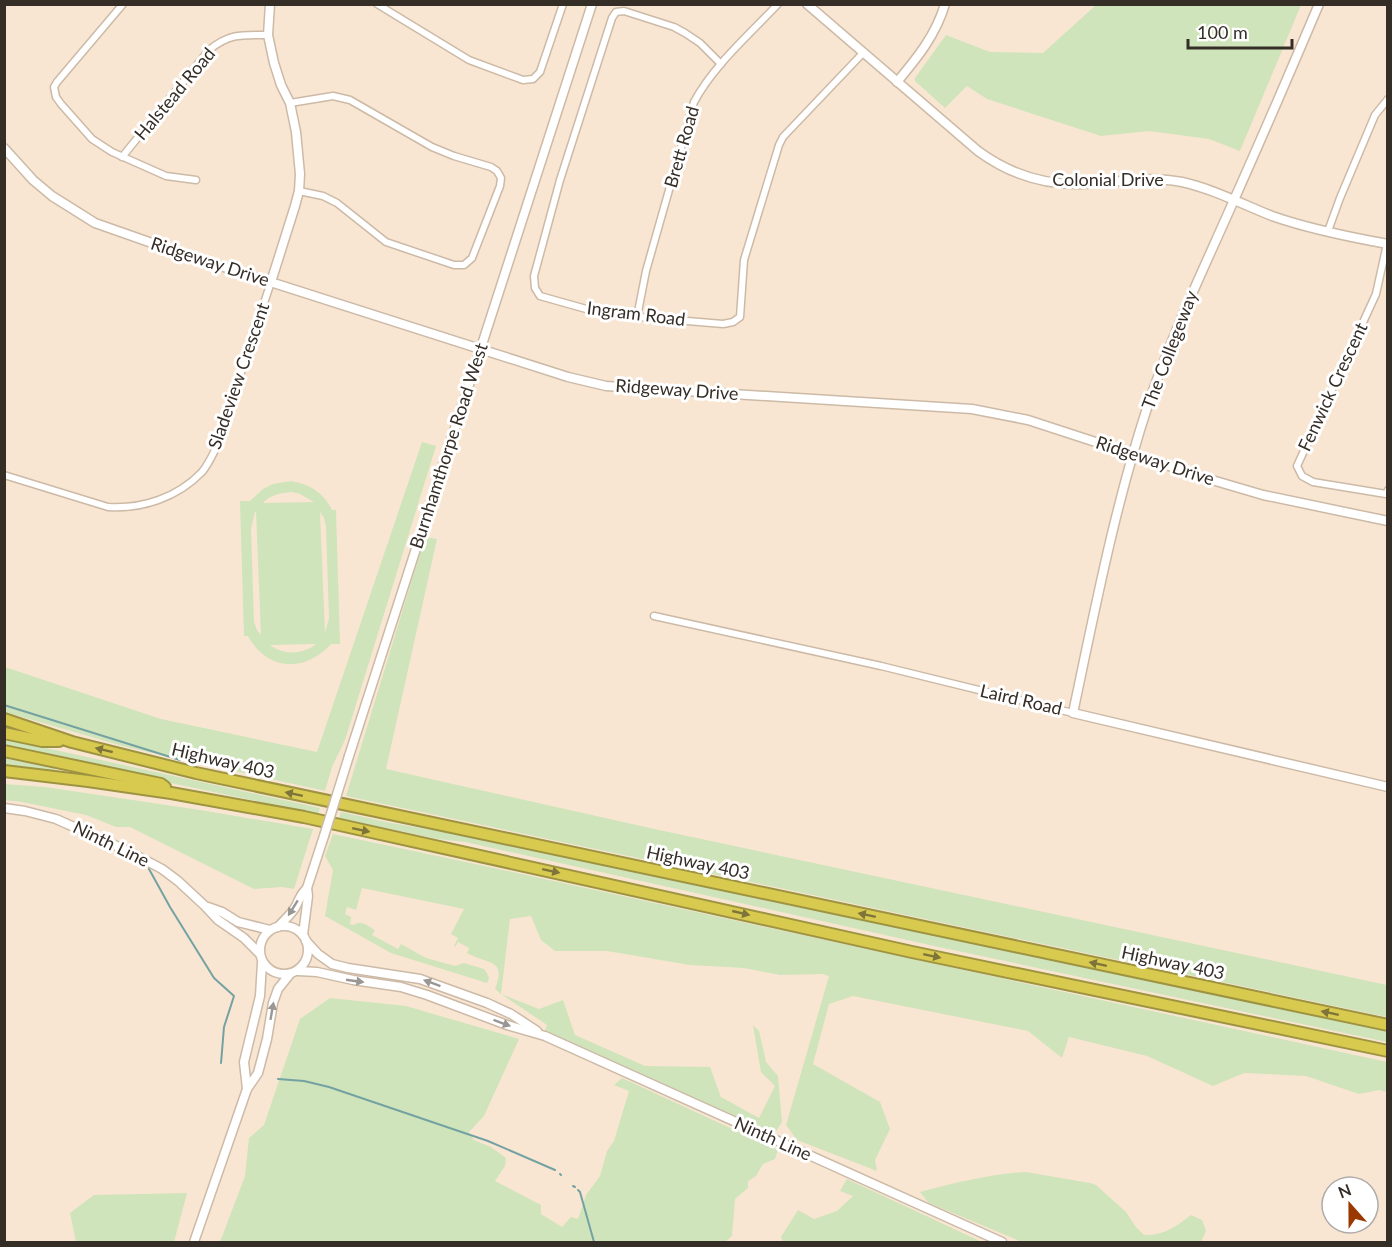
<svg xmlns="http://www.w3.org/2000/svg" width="1392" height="1247" font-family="Lato,sans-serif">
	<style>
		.green { fill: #cfe4bb; fill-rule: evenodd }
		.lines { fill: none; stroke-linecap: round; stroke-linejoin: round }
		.stream { stroke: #74a2a2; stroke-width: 2 }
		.street-casing { stroke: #ccbaa7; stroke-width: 9 }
		.secondary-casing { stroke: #ccbaa7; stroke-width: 11 }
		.highway-casing { stroke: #9e9341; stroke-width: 14 }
		.street { stroke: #fff; stroke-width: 6 }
		.secondary { stroke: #fff; stroke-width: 8 }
		.highway { stroke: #d7ca4f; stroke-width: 10 }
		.secondary-bridge-casing { stroke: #ccbaa7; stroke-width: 11; stroke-linecap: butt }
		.secondary-bridge { stroke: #fff; stroke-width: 8 }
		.oneway { fill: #7e7439 }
		.oneway2 { fill: #9a9693 }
		.labels { text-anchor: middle; stroke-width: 6; stroke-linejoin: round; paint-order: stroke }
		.street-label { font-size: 18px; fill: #352e27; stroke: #fff }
	</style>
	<rect width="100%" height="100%" fill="#f9e6d2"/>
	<g class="green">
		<path d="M 1096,5 L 1301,5 L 1240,151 L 1209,139 L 1149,131 L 1101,136 L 987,99 L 967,86 L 945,108 L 915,81 L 915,78 L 946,35 L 990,52 L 1043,53 Z"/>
		<path d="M 422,442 L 436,446 L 345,740 L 332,767 L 325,791 L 126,747 L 5,712 L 5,667 L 161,719 L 317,752 Z"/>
		<path d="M 291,481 C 310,484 324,493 332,510 L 336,510 L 340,644 L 331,644 C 305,673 267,671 248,636 L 244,636 L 240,501 L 250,501 L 263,489 L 273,484 ZM 292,492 L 300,494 L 314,502 L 263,503 C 270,495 280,493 292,492 ZM 255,512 L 256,512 L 261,635 L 257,630 L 254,622 L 251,529 ZM 320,512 L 324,518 L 326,527 L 329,618 L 325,633 ZM 316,644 C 303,655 283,655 270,645 Z"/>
		<path d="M 425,537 L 437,539 L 386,769 L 659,830 L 1387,985 L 1387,1017 L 346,796 Z"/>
		<path d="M 5,739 L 320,808 L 318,814 L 5,748 Z"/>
		<path d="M 4,758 L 55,769 L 55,771 L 5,766 Z"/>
		<path d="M 4,784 L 45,787 L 200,810 L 313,829 L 294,889 L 282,887 L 254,889 L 130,827 L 116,827 L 86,815 L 22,802 L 5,800 Z"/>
		<path d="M 341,812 L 391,823 L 475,837 L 1387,1031 L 1387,1042 L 934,946 L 465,842 L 438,839 L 339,818 Z"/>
		<path d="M 333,834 L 466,862 L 1387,1062 L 1387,1092 L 1379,1090 L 1359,1094 L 1306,1076 L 1244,1073 L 1213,1086 L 1147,1056 L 1069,1037 L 1062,1058 L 1028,1031 L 853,996 L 829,1004 L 813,1064 L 880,1102 L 890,1129 L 875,1160 L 877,1171 L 797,1140 L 786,1125 L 829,976 L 822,974 L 780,975 L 744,968 L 690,965 L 607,951 L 555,951 L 541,940 L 531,916 L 510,919 L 501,994 L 539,1009 L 563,1000 L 575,1035 L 645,1066 L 710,1067 L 721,1097 L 759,1118 L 775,1086 L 761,1072 L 753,1025 L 759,1031 L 766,1062 L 778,1076 L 782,1122 L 775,1133 L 766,1131 L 545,1030 L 547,1025 L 501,994 L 495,989 C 507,958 488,965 467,953 L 469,948 L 458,942 L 455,947 L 454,946 L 458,938 L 451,934 L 464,909 L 362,888 L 356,910 L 347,907 L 345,914 L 351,917 L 350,924 L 354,925 C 360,919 368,926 375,930 L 372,935 L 398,949 L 401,944 L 426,958 L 455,966 L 464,963 L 484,969 L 487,973 L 489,978 L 487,983 L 391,953 L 325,916 L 333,870 L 325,856 Z"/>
		<path d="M 330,998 L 406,1006 L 519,1039 L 484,1116 L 469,1132 L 474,1140 L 491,1147 L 506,1158 L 505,1166 L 495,1181 L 541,1205 L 541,1214 L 562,1227 L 571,1217 L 578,1219 L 586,1195 L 600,1176 L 607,1151 L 614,1141 L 629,1091 L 614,1085 L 622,1078 L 778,1150 L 775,1159 L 763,1164 L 756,1176 L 748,1181 L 748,1188 L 735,1199 L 732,1236 L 725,1242 L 220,1242 L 245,1176 L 249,1138 L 264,1125 L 300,1019 Z"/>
		<path d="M 1026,1172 L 1090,1183 L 1096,1185 L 1126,1212 L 1136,1227 L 1144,1235 C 1166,1235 1175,1227 1191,1215 L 1202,1220 L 1206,1231 L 1201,1242 L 1022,1242 L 929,1203 L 920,1192 C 955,1183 989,1174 1026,1172 Z"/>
		<path d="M 847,1179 L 982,1242 L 783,1242 L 781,1237 L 798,1210 L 814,1219 L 837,1211 L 853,1196 L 840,1191 Z"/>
		<path d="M 187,1193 L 174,1242 L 76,1242 L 70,1213 L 94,1195 Z"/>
	</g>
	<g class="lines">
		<g class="stream">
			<path d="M 4,705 L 180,760"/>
			<path d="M 149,869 L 170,907 L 214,978 L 234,996 L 224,1027 L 221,1063"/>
			<path d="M 278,1079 L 304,1081 L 329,1087 L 488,1141 L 555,1170"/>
			<path d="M 560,1174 L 561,1175"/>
			<path d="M 573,1186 L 575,1187"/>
			<path d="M 578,1190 L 580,1192 L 594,1242"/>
		</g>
		<g class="street-casing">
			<g id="street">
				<path d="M 123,4 L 57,82 L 54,87 L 56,97 L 61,104 L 92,139 L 112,152 L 166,176 L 196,180"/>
				<path d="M 377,4 L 469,60 L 523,80 L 533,79 L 540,72 L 563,4"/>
				<path d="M 721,64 L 700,43 L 685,33 L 674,27 L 624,11 L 616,12 L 612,18 L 560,180 L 534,276 L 535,288 L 540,296 L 604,314 L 723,324 L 733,322 L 740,317 L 744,260 L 779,145 L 783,137 L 863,53"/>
				<path d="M 290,103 L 333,96 L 350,100 L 432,147 L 454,156 L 491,167 L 497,171 L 501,178 L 500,186 L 472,258 L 464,265 L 454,265 L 386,242 L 337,203 L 323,196 L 299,191"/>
				<path d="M 122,157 L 209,50 C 230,33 242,35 268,35"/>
				<path d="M 1328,231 L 1340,198 L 1375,115 L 1388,99"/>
				<path d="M 1387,244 L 1376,294 L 1297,466 L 1302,476 L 1313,482 L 1386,494 L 1388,490"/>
				<path d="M 637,317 L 646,271 L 694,102 C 714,65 749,35 778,4"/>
				<path d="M 4,475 L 108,507 C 142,509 177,498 202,472 C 208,465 212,456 216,448 L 271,282"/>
				<path d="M 654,616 L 881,666 L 1073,713"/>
			</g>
		</g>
		<g class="secondary-casing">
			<g id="secondary">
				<path d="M 270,4 L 268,35 L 274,63 L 281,85 L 290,103 L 296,132 L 300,174 L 299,191 L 295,206 L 271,282"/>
				<path d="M 807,4 L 978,151 C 1008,173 1044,185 1081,184 C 1115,183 1148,175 1182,182 C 1213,189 1242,204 1272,216 C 1309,229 1349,237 1388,244"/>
				<path d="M 1319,4 C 1291,70 1263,135 1234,200 C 1204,268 1172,334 1148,405 C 1115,505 1095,609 1073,713 L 1388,787"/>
				<path d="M 897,82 C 917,58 936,35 945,4"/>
				<path d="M 4,148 L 33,180 L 52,196 L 95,223 L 186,255 L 568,377 L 606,386 L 972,409 L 1028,420 L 1212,480 L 1263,495 L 1388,521"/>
				<path d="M 349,756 L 592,4"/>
				<path d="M 4,808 L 25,811 L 56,819 L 130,852 L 162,869 L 178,881 L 205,906 L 218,920 L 244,938 L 259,953"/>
				<path d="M 208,907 L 222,912 L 238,922 L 270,930"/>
				<circle cx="284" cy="950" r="24"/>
				<path d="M 278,927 C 284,920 292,914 296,906 C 300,898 300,895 307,888"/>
				<path d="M 303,935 L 308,896 L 307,888 L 324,836"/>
				<path d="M 306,941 L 318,954 L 332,964 L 348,968 L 420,979 L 487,1003 L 511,1014 L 537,1031"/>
				<path d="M 298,971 L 317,972 L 353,980 L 401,987 L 427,995 L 507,1025 L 545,1036 L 1002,1242"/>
				<path d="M 247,1089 L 244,1062 L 260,996 L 262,963"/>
				<path d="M 194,1242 L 247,1089 L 258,1073 L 267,1039 L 273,1003 L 278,989 L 290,974"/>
			</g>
		</g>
		<g class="highway-casing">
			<g id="highway">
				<path d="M 4,719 L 72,742 L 196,773 L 1388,1025"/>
				<path d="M 4,733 L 42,741 L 59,741"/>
				<path d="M 4,751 L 161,784 L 165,787"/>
				<path d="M 4,771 L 88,781 L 171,793 L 304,817 L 912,952 L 1388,1051"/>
			</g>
		</g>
		<use href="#street" class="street"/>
		<use href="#secondary" class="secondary"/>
		<use href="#highway" class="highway"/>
		<g class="secondary-bridge-casing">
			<path id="secondary-bridge" d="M 324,836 L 349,756"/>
		</g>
		<use href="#secondary-bridge" class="secondary-bridge"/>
	</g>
	<defs><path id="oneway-solid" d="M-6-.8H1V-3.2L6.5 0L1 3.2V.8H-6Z" transform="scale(1.5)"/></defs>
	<g class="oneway">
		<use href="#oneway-solid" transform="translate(104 750) rotate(-166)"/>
		<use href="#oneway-solid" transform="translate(294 794) rotate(-168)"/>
		<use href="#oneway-solid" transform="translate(361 830) rotate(12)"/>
		<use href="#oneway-solid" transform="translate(551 871) rotate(12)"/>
		<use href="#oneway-solid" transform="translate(741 913) rotate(13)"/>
		<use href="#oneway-solid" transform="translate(867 915) rotate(-168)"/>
		<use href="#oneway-solid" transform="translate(932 956) rotate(12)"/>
		<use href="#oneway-solid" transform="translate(1098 964) rotate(-168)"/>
		<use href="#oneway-solid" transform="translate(1330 1013) rotate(-168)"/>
	</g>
	<g class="oneway2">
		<use href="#oneway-solid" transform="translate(293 908) rotate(122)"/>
		<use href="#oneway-solid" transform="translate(355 981) rotate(8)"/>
		<use href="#oneway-solid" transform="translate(432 983) rotate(-160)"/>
		<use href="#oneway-solid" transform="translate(272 1011) rotate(-80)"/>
		<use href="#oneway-solid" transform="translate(502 1023) rotate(20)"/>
	</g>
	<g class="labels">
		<g class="street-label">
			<text transform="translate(175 94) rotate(-50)" y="6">Halstead Road</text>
			<text transform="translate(682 147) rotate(-74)" y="6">Brett Road</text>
			<text x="1108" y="186">Colonial Drive</text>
			<text transform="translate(210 262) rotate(18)" y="6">Ridgeway Drive</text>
			<text transform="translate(636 314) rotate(7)" y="6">Ingram Road</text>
			<text transform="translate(1170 350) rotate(-69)" y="6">The Collegeway</text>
			<text transform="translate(239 376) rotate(-71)" y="6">Sladeview Crescent</text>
			<text transform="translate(1333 387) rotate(-65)" y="6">Fenwick Crescent</text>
			<text transform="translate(677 390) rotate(4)" y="6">Ridgeway Drive</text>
			<text transform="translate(449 446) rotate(-72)" y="6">Burnhamthorpe Road West</text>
			<text transform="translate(1155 461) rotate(18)" y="6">Ridgeway Drive</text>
			<text transform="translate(1021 700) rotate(13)" y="6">Laird Road</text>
			<text transform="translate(223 761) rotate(13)" y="6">Highway 403</text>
			<text transform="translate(111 844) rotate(26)" y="6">Ninth Line</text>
			<text transform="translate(698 863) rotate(12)" y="6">Highway 403</text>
			<text transform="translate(1173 963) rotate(12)" y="6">Highway 403</text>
			<text transform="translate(773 1139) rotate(24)" y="6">Ninth Line</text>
		</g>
	</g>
	<rect width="1392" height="1247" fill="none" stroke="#352e27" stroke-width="12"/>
	<g transform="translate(1350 1205) rotate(339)"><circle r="28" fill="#ffffff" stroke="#aeaba9" stroke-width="1.5"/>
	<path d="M0-4.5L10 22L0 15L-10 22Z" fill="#9b3800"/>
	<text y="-9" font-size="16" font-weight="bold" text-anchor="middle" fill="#352e27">N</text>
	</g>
	<path d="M1188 39v9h104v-9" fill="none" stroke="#352e27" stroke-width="3"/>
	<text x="1197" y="39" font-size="18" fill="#352e27" stroke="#ffffff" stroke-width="4.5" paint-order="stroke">100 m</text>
</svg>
